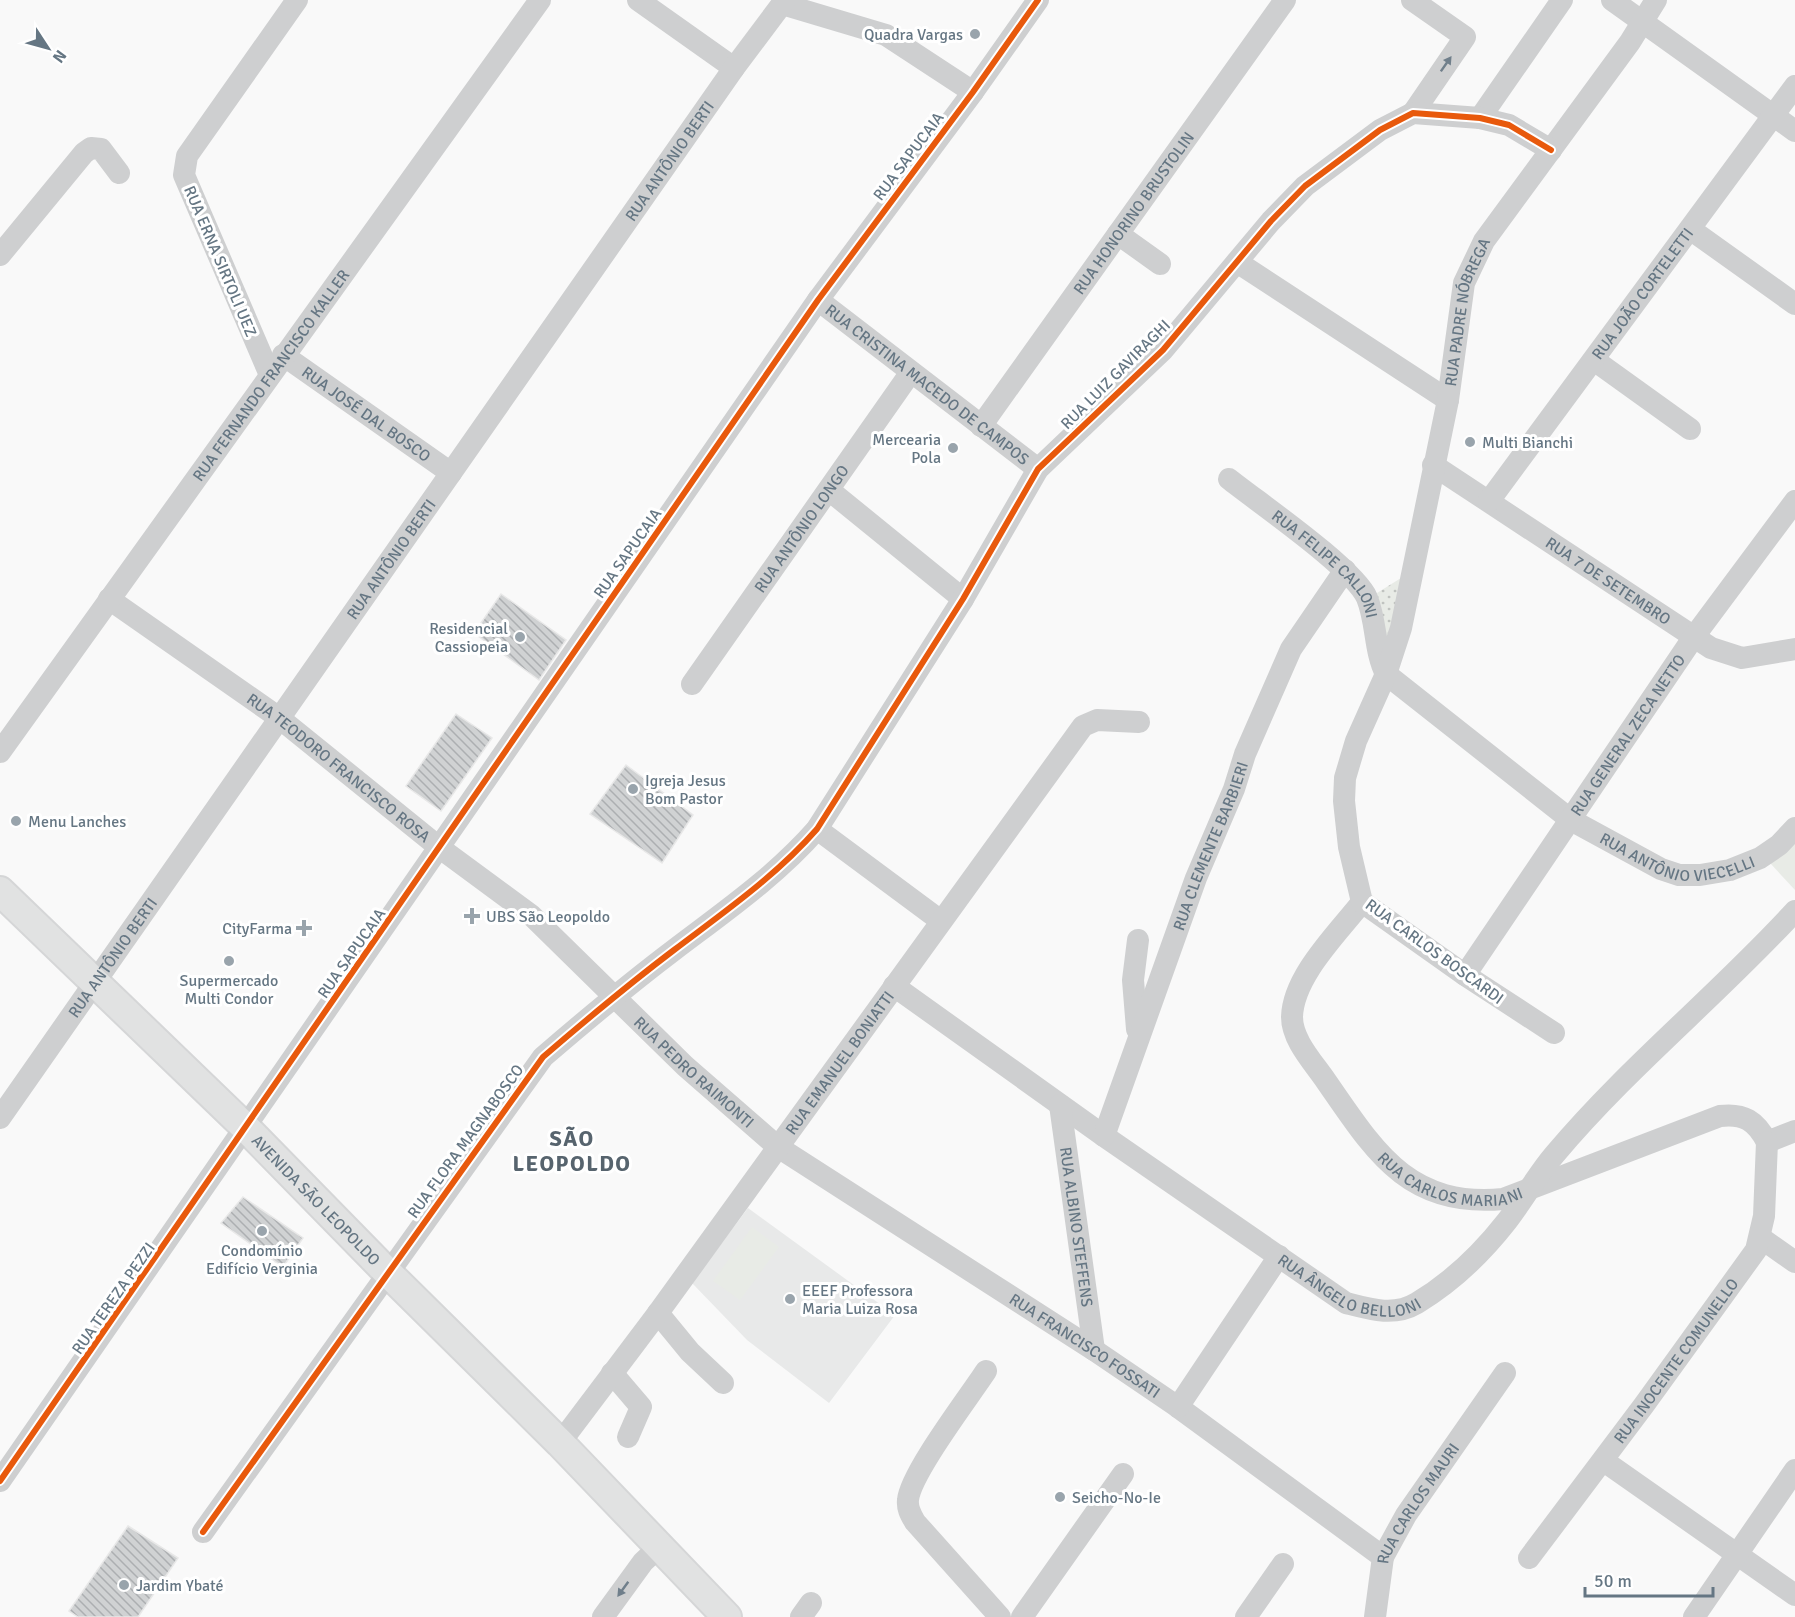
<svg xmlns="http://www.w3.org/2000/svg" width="1795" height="1617" font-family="Signika,sans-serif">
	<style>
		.built { fill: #e8e9e9 }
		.grass { fill: url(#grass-dots) }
		.park { fill: #e8ebe6 }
		.building { fill: url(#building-back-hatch); stroke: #e8e8e8; stroke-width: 1.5 }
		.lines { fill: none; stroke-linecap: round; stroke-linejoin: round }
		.major-casing { stroke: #d5d6d7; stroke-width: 32 }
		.minor { stroke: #cecfd0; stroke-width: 22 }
		.major { stroke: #e1e2e2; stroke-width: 28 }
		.cycleway-casing { stroke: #fff; stroke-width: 10 }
		.cycleway { stroke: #e8590c; stroke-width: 6 }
		.oneway { fill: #707f8b }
		.poi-dot { fill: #99a4ac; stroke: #fff; stroke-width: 2 }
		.labels { text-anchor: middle; stroke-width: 6; stroke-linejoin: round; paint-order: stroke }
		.poi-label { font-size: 16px; fill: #657683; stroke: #fff; text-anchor: start }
		.street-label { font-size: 16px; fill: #657683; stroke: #fff }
		.district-label { font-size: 22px; font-weight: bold; letter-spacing: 1.5px; fill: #57646e; stroke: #fff }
	</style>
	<defs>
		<pattern id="grass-dots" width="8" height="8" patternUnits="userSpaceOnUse" patternTransform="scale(1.5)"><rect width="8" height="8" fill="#e8ebe6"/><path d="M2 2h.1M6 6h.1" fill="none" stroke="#c0c3c0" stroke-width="1.8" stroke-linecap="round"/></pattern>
		<pattern id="building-back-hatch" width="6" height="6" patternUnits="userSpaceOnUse" patternTransform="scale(1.5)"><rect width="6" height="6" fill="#d0d2d3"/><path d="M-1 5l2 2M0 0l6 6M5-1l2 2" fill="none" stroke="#acafb1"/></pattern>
	</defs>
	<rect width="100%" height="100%" fill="#f9f9f9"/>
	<path class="built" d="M 748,1208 L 895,1315 L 829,1403 L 747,1340 L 692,1283 Z"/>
	<path class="grass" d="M 1401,578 L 1389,654 L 1377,593 Z"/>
	<g class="park">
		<path d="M 1795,837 L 1795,890 L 1770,863 Z"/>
		<path d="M 752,1227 L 779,1247 L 740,1300 L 713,1281 Z"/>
	</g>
	<g class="building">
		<path d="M 501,594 L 566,640 L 539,680 L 474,633 Z"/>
		<path d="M 456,714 L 492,738 L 441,811 L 406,786 Z"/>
		<path d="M 626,765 L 693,815 L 662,863 L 590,814 Z"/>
		<path d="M 243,1197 L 303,1238 L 283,1267 L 221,1223 Z"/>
		<path d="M 128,1526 L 178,1558 L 138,1617 L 78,1617 L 69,1611 Z"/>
	</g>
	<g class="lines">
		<g class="major-casing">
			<g id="major">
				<path id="s20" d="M 0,891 L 246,1128 L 387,1272 L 560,1443 L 727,1617"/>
			</g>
		</g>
		<g class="minor">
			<path d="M 638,0 L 734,68"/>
			<path d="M 1412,0 L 1465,37 L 1413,113"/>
			<path d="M 1612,0 L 1795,131"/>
			<path d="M 782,4 L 886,35 L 973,92"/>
			<path d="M 1480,118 L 1562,0"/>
			<path d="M 1690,229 L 1795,304"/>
			<path d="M 1118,234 L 1160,264"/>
			<path d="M 0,255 L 84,153 L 91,148 L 101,149 L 119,173"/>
			<path d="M 1237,262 L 1448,400"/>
			<path id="s1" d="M 818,300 L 1038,469"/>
			<path id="s2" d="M 283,355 L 451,473"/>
			<path d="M 1594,360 L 1690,429"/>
			<path d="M 270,375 L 184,175 L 187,156 L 297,0"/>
			<path id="s3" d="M 981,426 L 1285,0"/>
			<path id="s4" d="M 1433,465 L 1711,648 L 1742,658 L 1795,649"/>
			<path id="s5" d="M 1229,479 C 1259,503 1354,568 1367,598 C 1377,623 1374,650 1386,674 L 1571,820 L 1661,869 L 1679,875 L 1700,875 L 1730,870 L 1760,858 L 1779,845 L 1795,828"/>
			<path d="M 829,490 L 963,599"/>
			<path id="s6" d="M 1489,501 L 1795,86"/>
			<path id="s7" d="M 109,599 L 278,717 L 440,848 L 531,915 L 685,1066 L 778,1147 L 1094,1350 L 1178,1407 L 1383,1557"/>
			<path id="s8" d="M 692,684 L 911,372"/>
			<path id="s9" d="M 0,752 L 540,0"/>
			<path d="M 817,829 L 941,921"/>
			<path id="s10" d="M 1362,902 C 1338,933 1293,976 1292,1017 C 1292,1040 1313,1062 1326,1081 C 1374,1150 1407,1208 1503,1199 L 1720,1116 C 1744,1113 1756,1121 1767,1142 L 1795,1131"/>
			<path id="s11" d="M 1465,975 L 1693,638 L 1795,501"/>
			<path id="s12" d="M 894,986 L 1104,1136 L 1346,1303 C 1369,1309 1394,1317 1417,1303 C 1452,1282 1482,1253 1507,1221 C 1524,1199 1537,1175 1555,1154 C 1628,1067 1718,995 1795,911"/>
			<path d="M 1137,1029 L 1133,980 L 1138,940"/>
			<path id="s13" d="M 1554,1033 L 1465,975 L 1362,902 L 1349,847 L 1344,801 L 1345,778 L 1356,741 L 1386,674 L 1401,628 L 1448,400 L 1464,283 L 1484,241 L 1630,42 L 1656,0"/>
			<path id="s14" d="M 1060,1105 L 1094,1350"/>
			<path id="s15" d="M 0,1118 L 734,68 L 785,0"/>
			<path id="s16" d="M 1104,1136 L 1196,878 L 1234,789 L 1245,754 L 1291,649 L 1345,570"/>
			<path d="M 1761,1238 L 1795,1262"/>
			<path d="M 658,1313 L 690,1352 L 723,1383"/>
			<path d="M 986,1371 C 969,1397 910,1474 908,1500 C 907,1509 911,1515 915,1522 L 1000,1617"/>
			<path d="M 612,1373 L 641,1407 L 628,1437"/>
			<path d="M 1178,1407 L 1279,1256"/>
			<path id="s17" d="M 560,1443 L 658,1313 L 1083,726 L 1097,720 L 1139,722"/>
			<path d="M 1611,1466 L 1795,1595"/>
			<path d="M 0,1481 L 818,300 L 973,92 L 1038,0"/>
			<path d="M 203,1532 L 543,1057 C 586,1020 629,984 674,950 C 724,912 776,876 817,829 L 963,599 L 1038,469 L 1163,350 L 1271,221 L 1305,186 L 1380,130 L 1413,113 L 1480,118 L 1509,125 L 1551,150"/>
			<path id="s18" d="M 1529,1558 L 1644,1405 L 1756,1250 L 1764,1216 L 1767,1142"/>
			<path d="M 603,1617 L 643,1562 L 659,1547"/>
			<path d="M 801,1617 L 811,1603"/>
			<path d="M 1022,1617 L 1123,1474"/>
			<path d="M 1246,1617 L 1283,1564"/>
			<path id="s19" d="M 1375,1617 L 1383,1557 L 1406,1515 L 1505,1373"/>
			<path d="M 1694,1617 L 1795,1470"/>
		</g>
		<use href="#major" class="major"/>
		<g class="cycleway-casing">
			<g id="cycleway">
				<path d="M 0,1481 L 818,300 L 973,92 L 1038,0"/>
				<path d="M 203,1532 L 543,1057 C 586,1020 629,984 674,950 C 724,912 776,876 817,829 L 963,599 L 1038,469 L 1163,350 L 1271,221 L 1305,186 L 1380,130 L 1413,113 L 1480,118 L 1509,125 L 1551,150"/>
			</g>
		</g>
		<use href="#cycleway" class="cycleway"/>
	</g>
	<defs><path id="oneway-solid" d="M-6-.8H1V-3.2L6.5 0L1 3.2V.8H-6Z" transform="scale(1.5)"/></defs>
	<g class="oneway">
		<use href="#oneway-solid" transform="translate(1446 64) rotate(-55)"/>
		<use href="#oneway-solid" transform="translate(623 1589) rotate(126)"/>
	</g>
	<g class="poi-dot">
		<circle cx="975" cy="34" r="6"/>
		<circle cx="1470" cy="442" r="6"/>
		<circle cx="953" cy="448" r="6"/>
		<circle cx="520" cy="637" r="6"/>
		<circle cx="633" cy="789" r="6"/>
		<circle cx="16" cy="821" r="6"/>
		<path d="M469 907h6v6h6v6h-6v6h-6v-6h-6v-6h6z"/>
		<path d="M301 919h6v6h6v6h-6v6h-6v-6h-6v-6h6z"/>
		<circle cx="229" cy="961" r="6"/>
		<circle cx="262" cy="1231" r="6"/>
		<circle cx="790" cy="1299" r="6"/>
		<circle cx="1060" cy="1497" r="6"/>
		<circle cx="124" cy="1585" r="6"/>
	</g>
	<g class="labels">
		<g class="poi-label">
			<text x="963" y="40" text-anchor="end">Quadra Vargas</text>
			<text x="941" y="445" text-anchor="end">Mercearia<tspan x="941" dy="18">Pola</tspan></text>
			<text x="1482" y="448">Multi Bianchi</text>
			<text x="508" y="634" text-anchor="end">Residencial<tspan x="508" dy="18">Cassiopeia</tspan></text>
			<text x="645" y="786">Igreja Jesus<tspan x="645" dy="18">Bom Pastor</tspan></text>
			<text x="28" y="827">Menu Lanches</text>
			<text x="486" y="922">UBS São Leopoldo</text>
			<text x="292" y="934" text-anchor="end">CityFarma</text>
			<text x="229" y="986" text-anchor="middle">Supermercado<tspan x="229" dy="18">Multi Condor</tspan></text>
			<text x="262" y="1256" text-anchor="middle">Condomínio<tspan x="262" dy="18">Edifício Verginia</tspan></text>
			<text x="802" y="1296">EEEF Professora<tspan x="802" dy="18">Maria Luiza Rosa</tspan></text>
			<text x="1072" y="1503">Seicho-No-Ie</text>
			<text x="136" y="1591">Jardim Ybaté</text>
		</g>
		<g class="street-label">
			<text transform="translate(908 156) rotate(-53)" y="6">RUA SAPUCAIA</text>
			<text dy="6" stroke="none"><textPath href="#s15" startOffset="1168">RUA ANTÔNIO BERTI</textPath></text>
			<text dy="6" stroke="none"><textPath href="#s3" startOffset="262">RUA HONORINO BRUSTOLIN</textPath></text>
			<text transform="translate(221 261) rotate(67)" y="6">RUA ERNA SIRTOLI UEZ</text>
			<text dy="6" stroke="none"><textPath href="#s6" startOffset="258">RUA JOÃO CORTELETTI</textPath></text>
			<text dy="6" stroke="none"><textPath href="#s13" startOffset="842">RUA PADRE NÓBREGA</textPath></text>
			<text transform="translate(1115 374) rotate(-45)" y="6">RUA LUIZ GAVIRAGHI</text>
			<text dy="6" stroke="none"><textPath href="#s9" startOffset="464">RUA FERNANDO FRANCISCO KALLER</textPath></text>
			<text dy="6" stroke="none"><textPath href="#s1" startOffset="138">RUA CRISTINA MACEDO DE CAMPOS</textPath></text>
			<text dy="6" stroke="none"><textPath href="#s2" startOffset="102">RUA JOSÉ DAL BOSCO</textPath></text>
			<text dy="6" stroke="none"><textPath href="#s8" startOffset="190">RUA ANTÔNIO LONGO</textPath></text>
			<text transform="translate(627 553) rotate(-55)" y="6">RUA SAPUCAIA</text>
			<text dy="6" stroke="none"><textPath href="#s15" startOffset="682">RUA ANTÔNIO BERTI</textPath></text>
			<text dy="6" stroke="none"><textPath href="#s5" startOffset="130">RUA FELIPE CALLONI</textPath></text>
			<text dy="6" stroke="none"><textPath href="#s4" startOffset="210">RUA 7 DE SETEMBRO</textPath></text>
			<text dy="6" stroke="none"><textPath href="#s11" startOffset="290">RUA GENERAL ZECA NETTO</textPath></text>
			<text dy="6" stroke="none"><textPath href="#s7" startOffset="285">RUA TEODORO FRANCISCO ROSA</textPath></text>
			<text dy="6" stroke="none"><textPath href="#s5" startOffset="614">RUA ANTÔNIO VIECELLI</textPath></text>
			<text dy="6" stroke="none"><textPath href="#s16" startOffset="309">RUA CLEMENTE BARBIERI</textPath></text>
			<text transform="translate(1435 951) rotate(36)" y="6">RUA CARLOS BOSCARDI</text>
			<text transform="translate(351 953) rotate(-55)" y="6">RUA SAPUCAIA</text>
			<text dy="6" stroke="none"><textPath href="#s15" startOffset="196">RUA ANTÔNIO BERTI</textPath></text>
			<text dy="6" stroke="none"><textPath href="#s17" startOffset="472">RUA EMANUEL BONIATTI</textPath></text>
			<text dy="6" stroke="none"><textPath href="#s7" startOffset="754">RUA PEDRO RAIMONTI</textPath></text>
			<text transform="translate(465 1141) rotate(-54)" y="6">RUA FLORA MAGNABOSCO</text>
			<text dy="6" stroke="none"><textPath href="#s10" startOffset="380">RUA CARLOS MARIANI</textPath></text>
			<text dy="6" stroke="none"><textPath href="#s20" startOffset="442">AVENIDA SÃO LEOPOLDO</textPath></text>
			<text dy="6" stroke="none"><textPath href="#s14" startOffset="123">RUA ALBINO STEFFENS</textPath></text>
			<text dy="6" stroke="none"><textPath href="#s12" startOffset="550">RUA ÂNGELO BELLONI</textPath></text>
			<text transform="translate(113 1298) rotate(-55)" y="6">RUA TEREZA PEZZI</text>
			<text dy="6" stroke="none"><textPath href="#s7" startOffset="1232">RUA FRANCISCO FOSSATI</textPath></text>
			<text dy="6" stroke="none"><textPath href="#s18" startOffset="246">RUA INOCENTE COMUNELLO</textPath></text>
			<text dy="6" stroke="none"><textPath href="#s19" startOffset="124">RUA CARLOS MAURI</textPath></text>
		</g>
		<g class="district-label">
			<text x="572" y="1146">SÃO<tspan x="572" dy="25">LEOPOLDO</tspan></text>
		</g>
	</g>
	<g transform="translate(48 48) rotate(126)" stroke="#ffffff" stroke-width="4.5" paint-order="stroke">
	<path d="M0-4.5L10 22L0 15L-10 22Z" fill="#657683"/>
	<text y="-9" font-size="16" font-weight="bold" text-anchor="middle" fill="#657683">N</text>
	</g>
	<path d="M1585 1587v9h128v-9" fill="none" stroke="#657683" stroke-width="3"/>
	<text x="1594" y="1587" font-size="18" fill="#657683" stroke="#ffffff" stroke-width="4.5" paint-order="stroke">50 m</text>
</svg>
